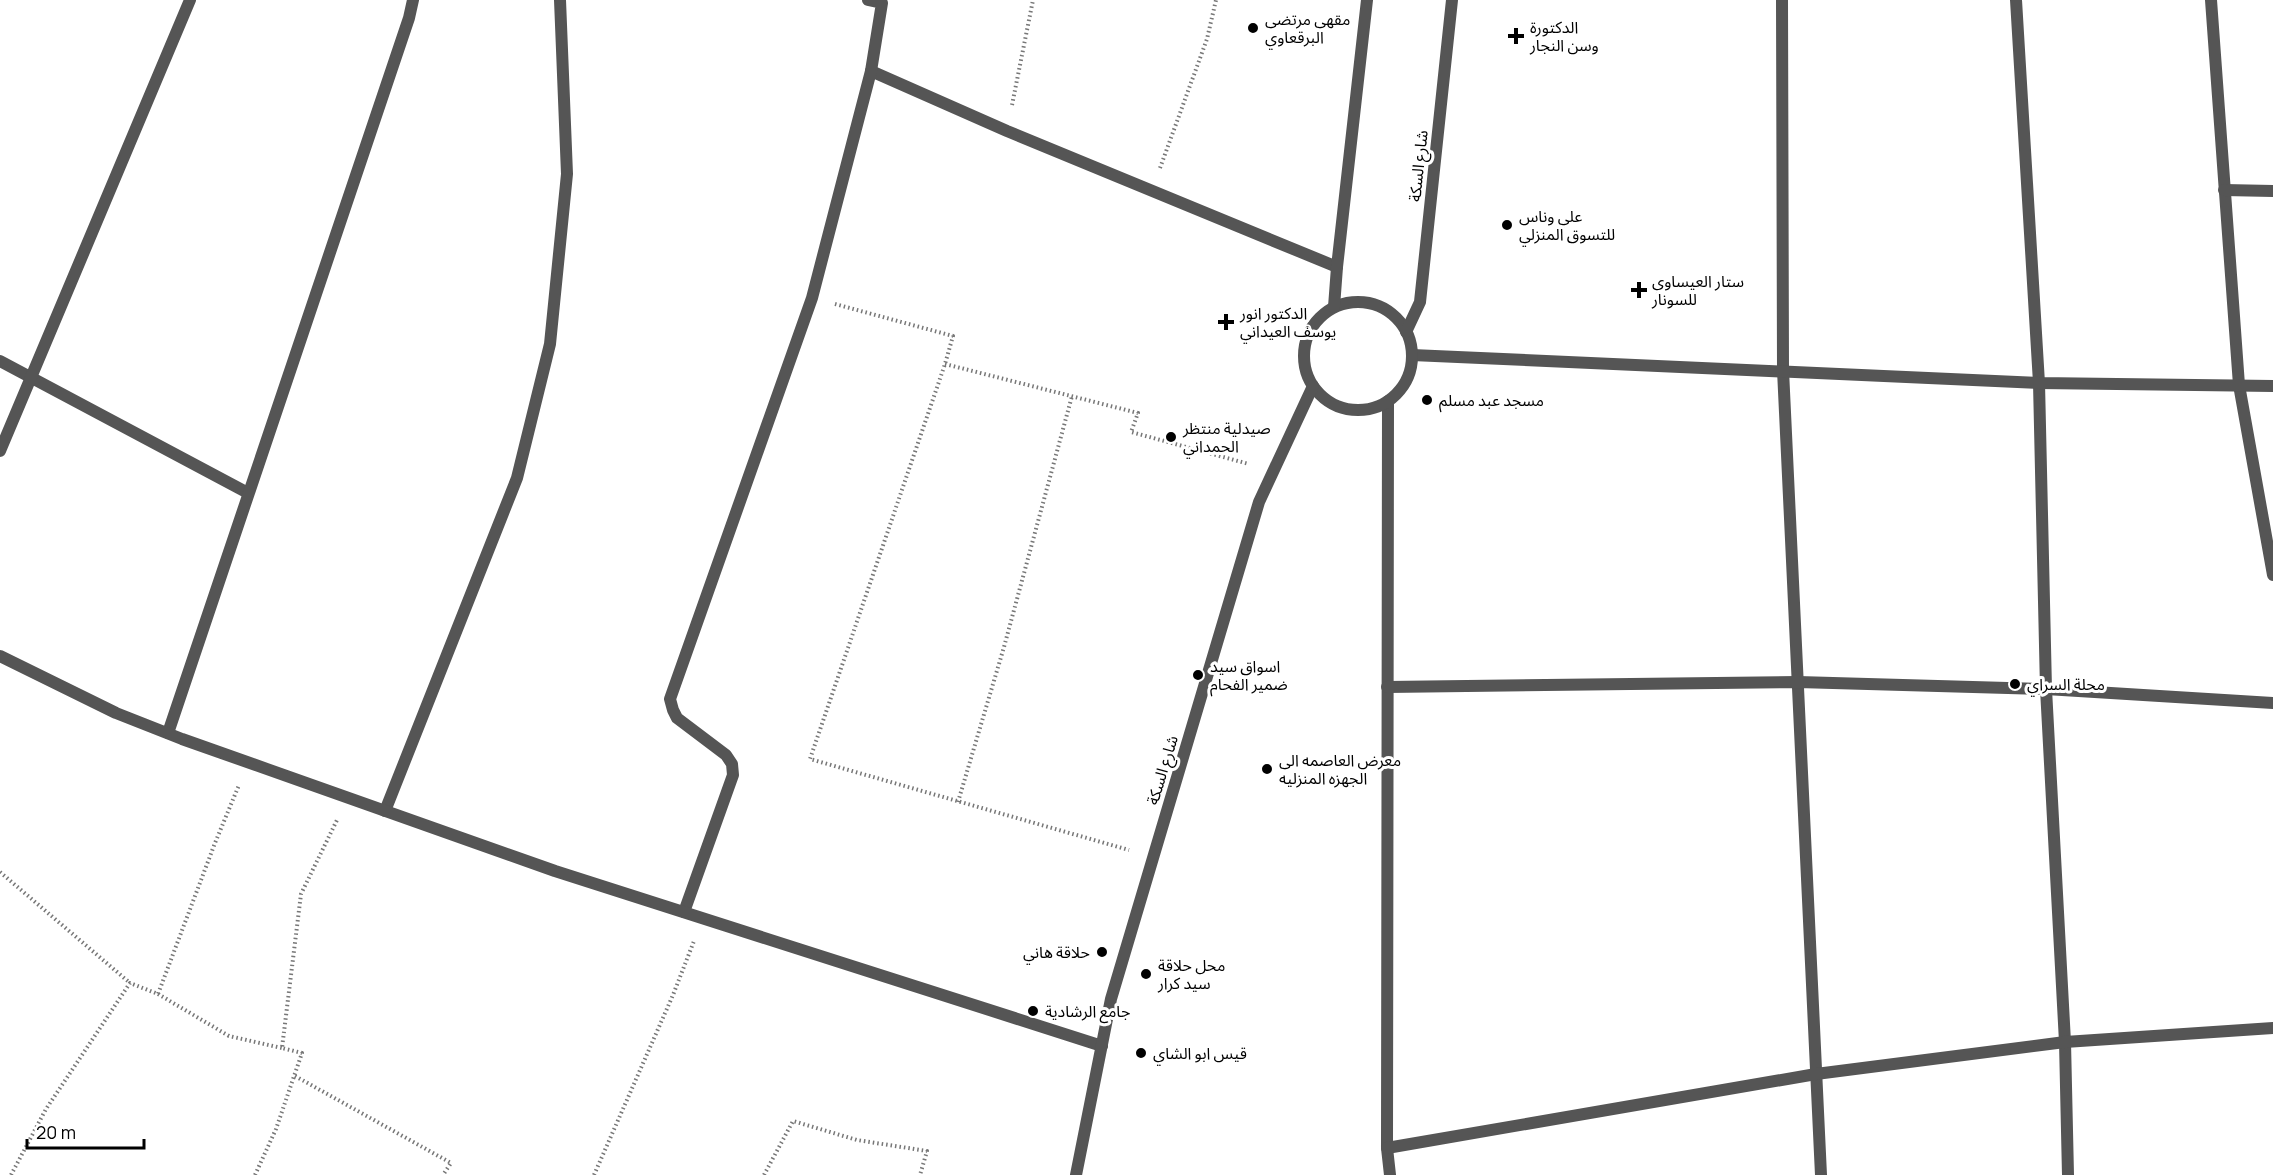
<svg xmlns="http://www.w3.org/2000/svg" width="2273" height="1175" font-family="Manrope,'Noto Sans Arabic',sans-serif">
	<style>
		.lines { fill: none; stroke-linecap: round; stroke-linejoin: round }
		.path { stroke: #777; stroke-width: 4; stroke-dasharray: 1.5 3; stroke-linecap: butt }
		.pedestrian { stroke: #555; stroke-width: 12 }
		.minor { stroke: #555; stroke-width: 12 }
		.tertiary { stroke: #555; stroke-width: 12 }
		.poi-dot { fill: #000; stroke: #fff; stroke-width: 2 }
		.labels { text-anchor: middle; stroke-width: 6; stroke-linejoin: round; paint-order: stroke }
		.poi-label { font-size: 16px; fill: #000; stroke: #fff; text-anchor: start }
		.street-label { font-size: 16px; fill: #000; stroke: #fff }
	</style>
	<rect width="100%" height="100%" fill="#fff"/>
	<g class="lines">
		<g class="path">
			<path d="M 1012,105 L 1033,0"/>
			<path d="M 1160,168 L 1207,39 L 1216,0"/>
			<path d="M 835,304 L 953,336 L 945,364 L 810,759 L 1129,850"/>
			<path d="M 945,364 L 1138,413 L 1131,432 L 1249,464"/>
			<path d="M 958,802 L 1004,647 L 1072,396"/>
			<path d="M 0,872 L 130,983"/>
			<path d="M 158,994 L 229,1036 L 282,1048"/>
			<path d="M 295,1076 L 451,1163 L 443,1175"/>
			<path d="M 11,1175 L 46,1109 L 130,983 L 158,994 L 215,843 L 239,785"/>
			<path d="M 255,1175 L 276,1129 L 302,1053 L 282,1048 L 301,894 L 337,820"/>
			<path d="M 594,1175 L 673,995 L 694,941"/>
			<path d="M 764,1175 L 793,1121 L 857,1140 L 927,1151 L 920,1175"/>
		</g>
		<g class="pedestrian">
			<path d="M 871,71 L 1007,131 L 1337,267"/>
			<path d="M 684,912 L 733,775 L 732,764 L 726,755 L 677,718 L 673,710 L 670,699 L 812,298 L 871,71 L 882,3 L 868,0"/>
		</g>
		<g class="minor">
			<path d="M 1782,0 L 1783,370 L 1821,1175"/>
			<path d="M 2016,0 L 2039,383 L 2046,689 L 2065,1042 L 2068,1175"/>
			<path d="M 2211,0 L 2239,385 L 2273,575"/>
			<path d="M 2224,190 L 2273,191"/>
			<path d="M 1412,355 L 2039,383 L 2273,386"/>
			<path d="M 0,361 L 248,493"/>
			<path d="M 1388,401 L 1387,1148 L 1390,1175"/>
			<path d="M 0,451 L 190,0"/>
			<path d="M 1387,687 L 1798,682 L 2046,689 L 2273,703"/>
			<path d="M 168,733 L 409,18 L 413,0"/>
			<path d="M 385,811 L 517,478 L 550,344 L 567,174 L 560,0"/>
			<path d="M 1387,1148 L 1816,1074 L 2065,1042 L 2273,1028"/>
		</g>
		<g class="tertiary">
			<circle cx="1358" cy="356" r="54"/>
			<path d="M 1334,307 L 1337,267 L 1367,0"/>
			<path d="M 1406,332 L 1420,302 L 1452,0"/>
			<path d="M 0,656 L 116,713 L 182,739 L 555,871 L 1102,1046"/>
			<path d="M 1076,1175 L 1111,999 L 1259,502 L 1313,386"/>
		</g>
	</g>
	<g class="poi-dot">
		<circle cx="1253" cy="28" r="6"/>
		<path d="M1513 27h6v6h6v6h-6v6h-6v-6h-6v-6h6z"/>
		<circle cx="1507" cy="225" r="6"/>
		<path d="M1636 281h6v6h6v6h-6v6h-6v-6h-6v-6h6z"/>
		<path d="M1223 313h6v6h6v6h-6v6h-6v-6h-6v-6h6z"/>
		<circle cx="1427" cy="400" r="6"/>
		<circle cx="1171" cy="437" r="6"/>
		<circle cx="1198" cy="675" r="6"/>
		<circle cx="2015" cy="684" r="6"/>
		<circle cx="1267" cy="769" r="6"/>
		<circle cx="1102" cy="952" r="6"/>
		<circle cx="1146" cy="974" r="6"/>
		<circle cx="1033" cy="1011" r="6"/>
		<circle cx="1141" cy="1053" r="6"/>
	</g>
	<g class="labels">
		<g class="poi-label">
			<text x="1265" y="25">مقهى مرتضى<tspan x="1265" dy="18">البرقعاوي</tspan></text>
			<text x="1530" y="33">الدكتورة<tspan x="1530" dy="18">وسن النجار</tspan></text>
			<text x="1519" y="222">علي وناس<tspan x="1519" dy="18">للتسوق المنزلي</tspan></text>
			<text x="1652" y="287">ستار العيساوي<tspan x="1652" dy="18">للسونار</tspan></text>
			<text x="1240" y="319">الدكتور انور<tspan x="1240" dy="18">يوسف العيداني</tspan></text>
			<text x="1439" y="406">مسجد عبد مسلم</text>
			<text x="1183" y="434">صيدلية منتظر<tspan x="1183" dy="18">الحمداني</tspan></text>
			<text x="1210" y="672">اسواق سيد<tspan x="1210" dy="18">ضمير الفحام</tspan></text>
			<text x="2027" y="690">محلة السراي</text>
			<text x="1279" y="766">معرض العاصمه الى<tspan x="1279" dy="18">الجهزه المنزليه</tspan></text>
			<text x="1090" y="958" text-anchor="end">حلاقة هاني</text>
			<text x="1158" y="971">محل حلاقة<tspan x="1158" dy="18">سيد كرار</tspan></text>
			<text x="1045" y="1017">جامع الرشادية</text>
			<text x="1153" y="1059">قيس ابو الشاي</text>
		</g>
		<g class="street-label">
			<text transform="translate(1418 166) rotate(-84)" y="6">شارع السكة</text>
			<text transform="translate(1162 770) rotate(-73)" y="6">شارع السكة</text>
		</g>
	</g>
	<path d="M27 1139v9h117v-9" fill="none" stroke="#000000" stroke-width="3"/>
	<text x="36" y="1139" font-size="18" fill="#000000" stroke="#ffffff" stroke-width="4.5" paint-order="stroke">20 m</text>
</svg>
